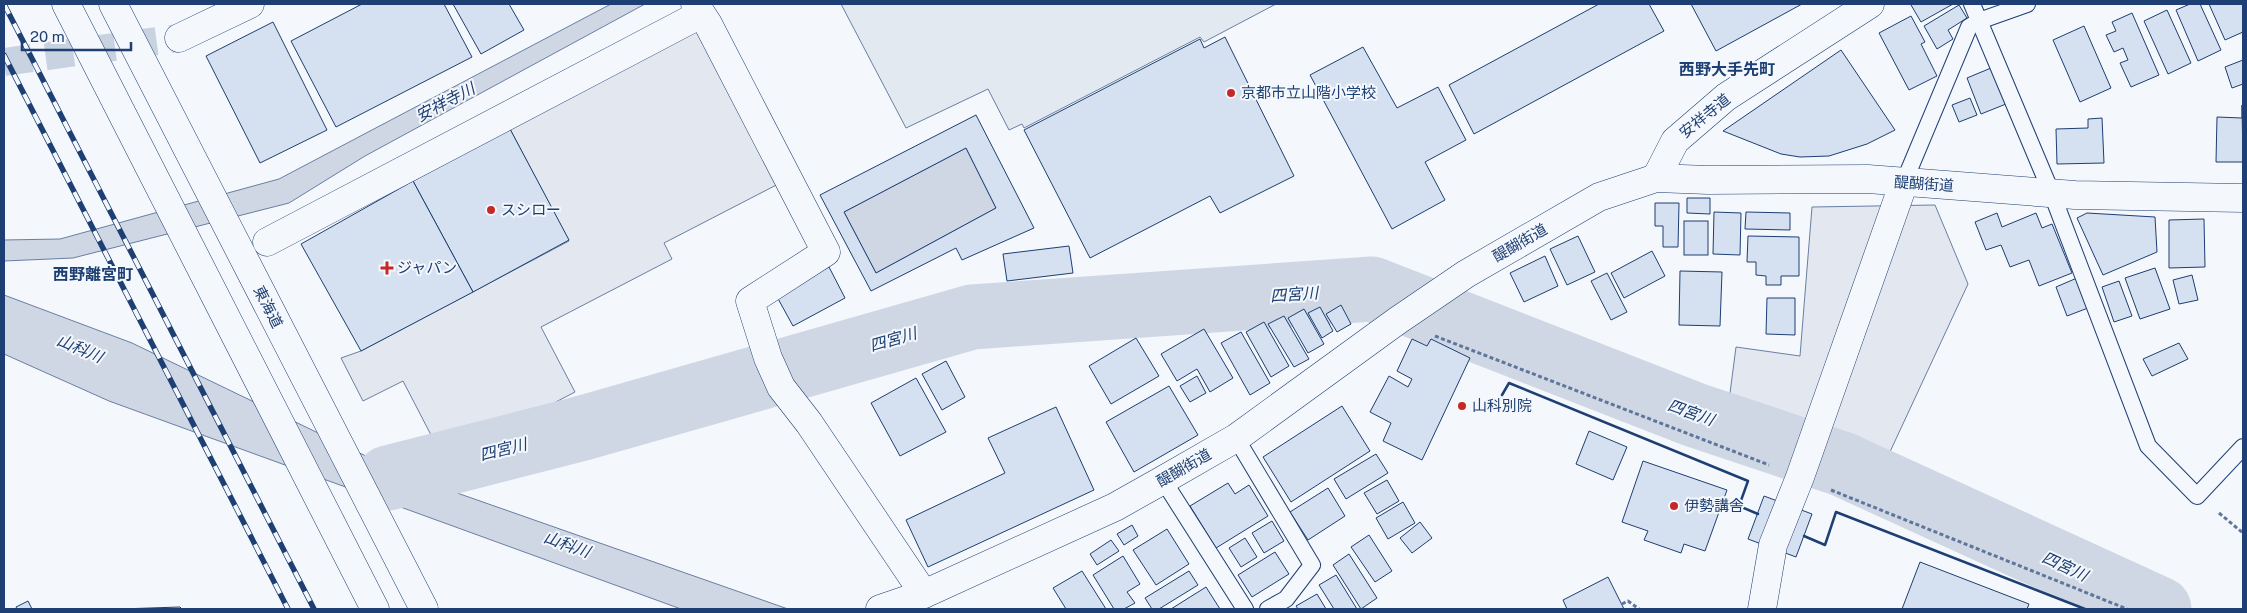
<svg xmlns="http://www.w3.org/2000/svg" width="2247" height="613" font-family="'Public Sans','Noto Sans JP',sans-serif">
	<style>
		.green { fill: #e3e9f0; stroke: #687fa3 }
		.parking { fill: #e3e8f0; stroke: #687fa3 }
		.water { fill: #cfd7e4; stroke: #687fa3 }
		.lines { fill: none; stroke-linecap: round; stroke-linejoin: round }
		.river { stroke: #cfd7e4; stroke-width: 65 }
		.building { fill: #d5e0f0; stroke: #1d3f73; fill-rule: evenodd }
		.street-tunnel { stroke: #c9d2e0; stroke-width: 28; stroke-dasharray: 28 14; stroke-linecap: butt }
		.lane-casing { stroke: #1d3f73; stroke-width: 18 }
		.street-casing { stroke: #1d3f73; stroke-width: 29 }
		.secondary-casing { stroke: #1d3f73; stroke-width: 29 }
		.highway-casing { stroke: #1d3f73; stroke-width: 29 }
		.path { stroke: #5e769c; stroke-width: 3; stroke-dasharray: 4 2.5; stroke-linecap: butt }
		.lane { stroke: #f4f7fb; stroke-width: 16 }
		.street { stroke: #f4f7fb; stroke-width: 28 }
		.secondary { stroke: #f4f7fb; stroke-width: 28 }
		.highway { stroke: #f4f7fb; stroke-width: 28 }
		.rail-casing { stroke: #1d3f73; stroke-width: 5.5 }
		.rail { stroke: #f4f7fb; stroke-width: 4; stroke-dasharray: 11; stroke-linecap: butt }
		.wall { stroke: #1d3f73; stroke-width: 2.5 }
		.poi-dot { fill: #c62828; stroke: #f4f7fb; stroke-width: 2 }
		.labels { text-anchor: middle; stroke-width: 4; stroke-linejoin: round; paint-order: stroke }
		.poi-label { font-size: 15px; fill: #1d3f73; stroke: #f4f7fb; text-anchor: start }
		.street-label { font-size: 15px; fill: #1d3f73; stroke: #f4f7fb }
		.neighbourhood-label { font-size: 16px; font-weight: bold; fill: #1d3f73; stroke: #f4f7fb }
		.water-label { font-size: 16px; font-style: italic; fill: #1d3f73; stroke: #f4f7fb }
	</style>
	<rect width="100%" height="100%" fill="#f4f7fb"/>
	<path class="green" d="M 841,4 L 1276,4 L 1204,42 L 1200,37 L 1024,128 L 1022,124 L 1009,130 L 988,89 L 906,128 Z"/>
	<g class="parking">
		<path d="M 708,24 L 788,179 L 664,243 L 672,259 L 541,327 L 575,392 L 444,460 L 403,381 L 363,401 L 341,358 L 361,351 L 569,241 L 510,129 Z"/>
		<path d="M 1935,205 L 1968,284 L 1882,469 L 1727,416 L 1736,347 L 1800,356 L 1812,207 Z"/>
	</g>
	<g class="water">
		<path d="M 611,4 L 645,4 L 365,156 L 289,203 L 73,258 L 4,261 L 4,240 L 60,239 L 279,179 Z"/>
		<path d="M 966,148 L 996,208 L 876,273 L 844,212 Z"/>
		<path d="M 4,295 L 132,343 L 403,474 L 788,609 L 681,609 L 109,401 L 4,354 Z"/>
	</g>
	<g class="lines">
		<path class="river" d="M 388,478 L 583,428 L 972,317 L 1372,289 L 1695,415 L 1842,464 L 2159,609"/>
	</g>
	<g class="building">
		<path d="M 362,4 L 444,4 L 472,57 L 336,127 L 291,41 Z"/>
		<path d="M 453,4 L 509,4 L 524,30 L 481,54 Z"/>
		<path d="M 1599,4 L 1649,4 L 1664,31 L 1474,134 L 1449,85 Z"/>
		<path d="M 1691,4 L 1802,4 L 1716,51 Z"/>
		<path d="M 1913,4 L 1953,4 L 1921,22 L 1911,5 Z"/>
		<path d="M 2190,4 L 2200,4 L 2221,50 L 2198,61 L 2176,10 Z"/>
		<path d="M 2209,4 L 2243,4 L 2243,32 L 2225,40 Z"/>
		<path d="M 1959,5 L 1967,18 L 1948,30 L 1953,39 L 1937,49 L 1924,26 Z"/>
		<path d="M 2167,10 L 2191,63 L 2168,74 L 2144,21 Z"/>
		<path d="M 2132,13 L 2159,75 L 2131,87 L 2120,63 L 2128,60 L 2123,48 L 2114,52 L 2106,35 L 2116,31 L 2112,22 Z"/>
		<path d="M 1911,16 L 1925,42 L 1921,44 L 1937,76 L 1909,90 L 1879,33 Z"/>
		<path d="M 273,22 L 327,130 L 260,163 L 206,56 Z"/>
		<path d="M 2084,26 L 2111,88 L 2080,102 L 2053,40 Z"/>
		<path d="M 1225,37 L 1294,176 L 1220,213 L 1210,196 L 1090,258 L 1024,130 L 1200,39 L 1204,48 Z"/>
		<path d="M 1363,47 L 1397,108 L 1438,87 L 1466,140 L 1425,162 L 1445,200 L 1392,229 L 1310,75 Z"/>
		<path d="M 1841,50 L 1895,130 L 1867,144 L 1829,156 L 1800,157 L 1781,154 L 1723,131 Z"/>
		<path d="M 2243,60 L 2243,84 L 2232,88 L 2225,67 Z"/>
		<path d="M 1991,68 L 2006,104 L 1981,114 L 1967,78 Z"/>
		<path d="M 1970,98 L 1977,115 L 1959,122 L 1952,105 Z"/>
		<path d="M 2242,105 L 2243,162 L 2216,162 L 2217,117 L 2242,118 Z"/>
		<path d="M 976,115 L 1034,228 L 962,260 L 956,248 L 871,291 L 820,195 ZM 966,148 L 996,208 L 876,273 L 844,212 Z"/>
		<path d="M 2102,118 L 2104,163 L 2057,164 L 2056,129 L 2088,128 L 2088,119 Z"/>
		<path d="M 510,129 L 569,240 L 473,292 L 413,181 Z"/>
		<path d="M 413,181 L 473,292 L 361,351 L 301,244 Z"/>
		<path d="M 1687,198 L 1710,198 L 1710,214 L 1687,213 Z"/>
		<path d="M 1655,203 L 1679,203 L 1678,247 L 1663,247 L 1663,226 L 1655,226 Z"/>
		<path d="M 1714,212 L 1741,213 L 1740,255 L 1713,254 Z"/>
		<path d="M 1746,212 L 1790,213 L 1790,230 L 1745,229 Z"/>
		<path d="M 1997,213 L 2002,227 L 2036,213 L 2042,228 L 2052,224 L 2072,273 L 2039,286 L 2029,260 L 2010,267 L 2001,245 L 1986,250 L 1975,222 Z"/>
		<path d="M 2087,213 L 2155,217 L 2157,252 L 2103,275 L 2077,218 Z"/>
		<path d="M 2204,219 L 2205,267 L 2169,268 L 2169,220 Z"/>
		<rect x="1684" y="221" width="24" height="34"/>
		<path d="M 1578,236 L 1595,272 L 1567,285 L 1550,249 Z"/>
		<path d="M 1748,236 L 1799,237 L 1799,276 L 1781,276 L 1781,285 L 1766,285 L 1766,276 L 1756,275 L 1756,262 L 1747,262 Z"/>
		<path d="M 1069,246 L 1073,273 L 1007,281 L 1003,254 Z"/>
		<path d="M 1652,251 L 1665,276 L 1624,298 L 1611,273 Z"/>
		<path d="M 1545,256 L 1558,286 L 1524,302 L 1510,273 Z"/>
		<path d="M 829,267 L 845,298 L 793,326 L 776,295 Z"/>
		<path d="M 2155,268 L 2170,309 L 2140,319 L 2125,278 Z"/>
		<path d="M 1680,271 L 1722,272 L 1720,326 L 1679,325 Z"/>
		<path d="M 1607,273 L 1627,312 L 1611,320 L 1591,281 Z"/>
		<path d="M 2192,275 L 2198,300 L 2179,304 L 2173,280 Z"/>
		<path d="M 2077,278 L 2088,308 L 2067,316 L 2056,287 Z"/>
		<path d="M 2119,281 L 2132,316 L 2114,322 L 2102,287 Z"/>
		<path d="M 1767,298 L 1795,298 L 1795,335 L 1766,334 Z"/>
		<path d="M 1341,305 L 1351,324 L 1337,332 L 1326,314 Z"/>
		<path d="M 1320,307 L 1333,331 L 1322,338 L 1308,313 Z"/>
		<path d="M 1304,309 L 1324,344 L 1308,353 L 1288,318 Z"/>
		<path d="M 1284,316 L 1309,359 L 1294,367 L 1268,324 Z"/>
		<path d="M 1264,322 L 1289,366 L 1271,377 L 1246,332 Z"/>
		<path d="M 1204,329 L 1233,378 L 1210,392 L 1197,369 L 1177,381 L 1161,354 Z"/>
		<path d="M 1241,332 L 1270,383 L 1250,395 L 1221,343 Z"/>
		<path d="M 1136,338 L 1159,376 L 1111,404 L 1089,366 Z"/>
		<path d="M 1412,339 L 1427,346 L 1431,339 L 1470,358 L 1422,460 L 1383,441 L 1391,423 L 1370,412 L 1389,376 L 1408,387 L 1412,379 L 1397,371 Z"/>
		<path d="M 2179,343 L 2188,359 L 2152,376 L 2143,359 Z"/>
		<path d="M 946,361 L 965,397 L 942,410 L 922,374 Z"/>
		<path d="M 1197,376 L 1206,393 L 1190,402 L 1180,386 Z"/>
		<path d="M 916,378 L 946,432 L 900,456 L 871,403 Z"/>
		<path d="M 1169,386 L 1198,435 L 1134,472 L 1106,422 Z"/>
		<path d="M 1342,406 L 1370,451 L 1291,502 L 1263,457 Z"/>
		<path d="M 1056,407 L 1094,490 L 928,567 L 906,520 L 1005,473 L 988,438 Z"/>
		<path d="M 1589,431 L 1627,447 L 1613,480 L 1576,464 Z"/>
		<path d="M 1376,454 L 1388,473 L 1346,499 L 1334,479 Z"/>
		<path d="M 1643,461 L 1727,490 L 1705,551 L 1684,544 L 1681,553 L 1644,540 L 1648,531 L 1622,522 Z"/>
		<path d="M 1387,480 L 1399,501 L 1377,514 L 1364,493 Z"/>
		<path d="M 1228,483 L 1235,494 L 1249,485 L 1268,516 L 1216,548 L 1190,506 Z"/>
		<path d="M 1328,488 L 1345,516 L 1308,540 L 1290,512 Z"/>
		<path d="M 1764,496 L 1812,514 L 1796,557 L 1748,539 Z"/>
		<path d="M 1403,502 L 1415,523 L 1388,539 L 1376,518 Z"/>
		<path d="M 1272,521 L 1284,541 L 1264,553 L 1252,533 Z"/>
		<path d="M 1420,522 L 1432,538 L 1412,553 L 1400,538 Z"/>
		<path d="M 1132,525 L 1138,536 L 1124,545 L 1117,534 Z"/>
		<path d="M 1167,529 L 1189,564 L 1156,585 L 1133,550 Z"/>
		<path d="M 1369,535 L 1392,571 L 1375,582 L 1351,547 Z"/>
		<path d="M 1245,538 L 1257,557 L 1241,567 L 1229,548 Z"/>
		<path d="M 1111,540 L 1119,551 L 1097,565 L 1090,554 Z"/>
		<path d="M 1275,552 L 1289,574 L 1252,597 L 1238,575 Z"/>
		<path d="M 1349,554 L 1377,598 L 1361,609 L 1333,565 Z"/>
		<path d="M 1123,556 L 1140,584 L 1127,592 L 1135,603 L 1124,609 L 1114,609 L 1093,575 Z"/>
		<path d="M 1920,562 L 2029,604 L 2027,609 L 1902,609 Z"/>
		<path d="M 1082,571 L 1106,609 L 1066,609 L 1053,588 Z"/>
		<path d="M 1189,571 L 1198,585 L 1159,609 L 1152,609 L 1145,598 Z"/>
		<path d="M 1336,575 L 1357,609 L 1334,609 L 1319,585 Z"/>
		<path d="M 1608,577 L 1624,609 L 1567,609 L 1563,600 Z"/>
		<path d="M 1206,587 L 1220,609 L 1171,609 Z"/>
		<path d="M 1317,594 L 1326,609 L 1298,609 L 1296,606 Z"/>
		<path d="M 28,601 L 32,609 L 17,609 L 16,607 Z"/>
		<path d="M 180,607 L 182,609 L 120,609 Z"/>
	</g>
	<g class="lines">
		<path class="street-tunnel" d="M 4,62 L 179,38"/>
		<g class="lane-casing">
			<g id="lane">
				<path d="M 1972,4 L 2052,194 L 2148,446 L 2197,496 L 2243,447"/>
				<path d="M 1904,182 L 1969,27 L 1979,21 L 2027,4"/>
				<path d="M 1236,438 L 1312,565 L 1286,599 L 1268,609"/>
				<path d="M 1163,480 L 1245,609"/>
			</g>
		</g>
		<g class="street-casing">
			<g id="street">
				<path d="M 695,4 L 708,24 L 826,252 L 750,301 L 768,358 L 781,387 L 809,423 L 924,594"/>
				<path d="M 179,38 L 250,4"/>
				<path d="M 1656,178 L 1675,141 L 1726,97 L 1870,4"/>
				<path d="M 267,242 L 701,14"/>
				<path d="M 1762,609 L 1773,545 L 1800,477 L 1904,182"/>
			</g>
		</g>
		<g class="secondary-casing">
			<path id="secondary" d="M 880,609 L 924,594 L 1115,507 L 1163,480 L 1236,438 L 1397,321 L 1466,274 L 1599,197 L 1656,178 L 1708,180 L 1868,179 L 2075,195 L 2243,198"/>
		</g>
		<g class="highway-casing">
			<g id="highway">
				<path d="M 66,4 L 375,609"/>
				<path d="M 113,4 L 424,609"/>
			</g>
		</g>
		<g class="path">
			<path d="M 1435,336 L 1769,465"/>
			<path d="M 1831,490 L 2127,609"/>
			<path d="M 2219,513 L 2243,533"/>
			<path d="M 1622,604 L 1628,601 L 1639,609"/>
		</g>
		<use href="#lane" class="lane"/>
		<use href="#street" class="street"/>
		<use href="#secondary" class="secondary"/>
		<use href="#highway" class="highway"/>
		<g class="rail-casing">
			<g id="rail">
				<path d="M 4,4 L 314,609"/>
				<path d="M 4,55 L 288,609"/>
			</g>
		</g>
		<use href="#rail" class="rail"/>
		<g class="wall">
			<path d="M 1502,395 L 1509,383 L 1748,481 L 1739,506 L 1758,514"/>
			<path d="M 1804,536 L 1825,545 L 1836,512 L 2085,609"/>
		</g>
	</g>
	<g class="poi-dot">
		<circle cx="1231" cy="93" r="5"/>
		<circle cx="491" cy="210" r="5"/>
		<path d="M384.5 260.5h5v5h5v5h-5v5h-5v-5h-5v-5h5z"/>
		<circle cx="1462" cy="406" r="5"/>
		<circle cx="1674" cy="506" r="5"/>
	</g>
	<g class="labels">
		<g class="poi-label">
			<text x="1241" y="98">京都市立山階小学校</text>
			<text x="501" y="215">スシロー</text>
			<text x="397" y="273">ジャパン</text>
			<text x="1472" y="411">山科別院</text>
			<text x="1684" y="511">伊勢講舎</text>
		</g>
		<g class="street-label">
			<text transform="translate(1705 116) rotate(-39)" y="5">安祥寺道</text>
			<text transform="translate(1924 184) rotate(4)" y="5">醍醐街道</text>
			<text transform="translate(1520 243) rotate(-30)" y="5">醍醐街道</text>
			<text transform="translate(268 307) rotate(63)" y="5">東海道</text>
			<text transform="translate(1184 468) rotate(-30)" y="5">醍醐街道</text>
		</g>
		<g class="neighbourhood-label">
			<text x="1727" y="75">西野大手先町</text>
			<text x="93" y="280">西野離宮町</text>
		</g>
		<g class="water-label">
			<text transform="translate(445 102) rotate(-28)" y="6">安祥寺川</text>
			<text transform="translate(1294 294) rotate(-4)" y="6">四宮川</text>
			<text transform="translate(893 339) rotate(-16)" y="6">四宮川</text>
			<text transform="translate(80 348) rotate(23)" y="6">山科川</text>
			<text transform="translate(1691 412) rotate(20)" y="6">四宮川</text>
			<text transform="translate(503 449) rotate(-14)" y="6">四宮川</text>
			<text transform="translate(567 544) rotate(20)" y="6">山科川</text>
			<text transform="translate(2065 566) rotate(25)" y="6">四宮川</text>
		</g>
	</g>
	<rect width="2247" height="613" fill="none" stroke="#1d3f73" stroke-width="10"/>
	<path d="M22 42v8h109v-8" fill="none" stroke="#1d3f73" stroke-width="2.5"/>
	<text x="30" y="42" font-size="15" fill="#1d3f73" stroke="#f4f7fb" stroke-width="4" paint-order="stroke">20 m</text>
</svg>
